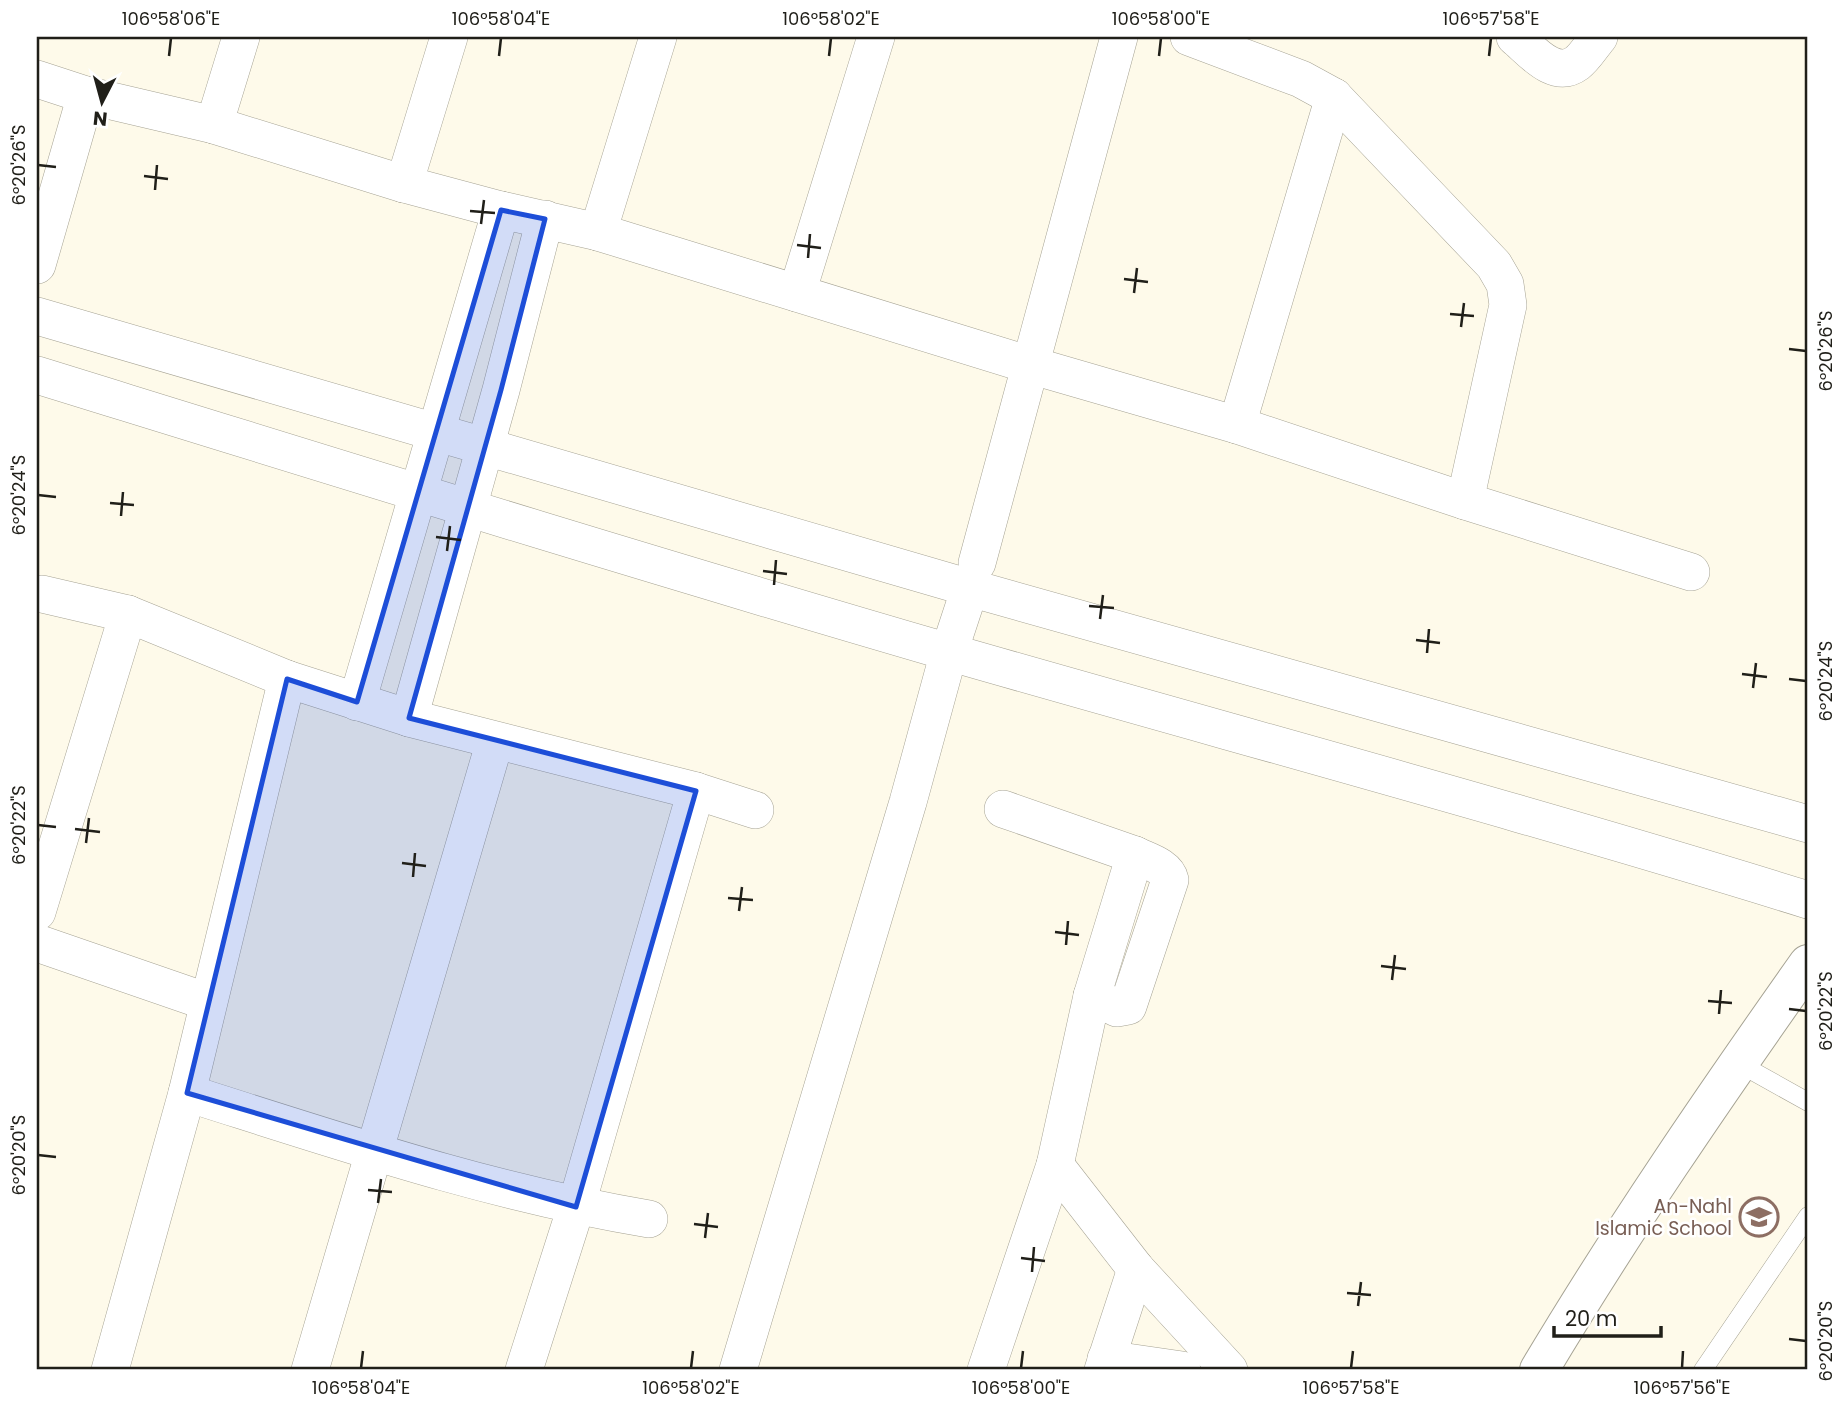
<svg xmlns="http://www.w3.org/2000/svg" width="1845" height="1407" font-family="Poppins,sans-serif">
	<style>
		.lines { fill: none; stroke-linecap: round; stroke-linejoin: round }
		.lane-casing { stroke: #a6a394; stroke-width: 19 }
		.street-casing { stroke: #a6a394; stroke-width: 38 }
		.secondary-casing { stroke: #a6a394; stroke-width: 40 }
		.lane { stroke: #fff; stroke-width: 18 }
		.street { stroke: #fff; stroke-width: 37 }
		.secondary { stroke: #fff; stroke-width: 38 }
		.marked { fill: #1d4ed8; fill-opacity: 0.2; stroke: #1d4ed8; stroke-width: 5; stroke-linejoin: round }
		.ticks { fill: none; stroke: #201f19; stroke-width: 2.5 }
		.labels { text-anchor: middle; stroke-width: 5; stroke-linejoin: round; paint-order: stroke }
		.education-label { font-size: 19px; fill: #785e54; stroke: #fff; text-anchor: end }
		.neatline { fill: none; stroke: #201f19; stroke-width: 2.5 }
		.ticks-label { font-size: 18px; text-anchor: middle; fill: #201f19 }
	</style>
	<rect width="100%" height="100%" fill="#fefaea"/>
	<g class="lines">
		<g class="lane-casing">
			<g id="lane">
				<path d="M 1738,1063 L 1808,1102"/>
				<path d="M 1703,1370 L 1808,1216"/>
			</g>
		</g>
		<g class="street-casing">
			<g id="street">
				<path d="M 1189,37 L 1301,79 L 1334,97 L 1494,265 L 1505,284 L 1508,305 L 1465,501"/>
				<path d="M 1515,37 C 1531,50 1554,80 1577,63 C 1585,57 1592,45 1599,37"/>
				<path d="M 37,79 L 86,95 L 214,125 L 404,184 L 501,210 L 598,232 L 1030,365 L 1237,425 L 1465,501 L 1691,572"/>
				<path d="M 214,125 L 241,37"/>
				<path d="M 404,184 L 449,37"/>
				<path d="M 598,232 L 658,37"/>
				<path d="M 37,265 L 86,95"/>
				<path d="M 797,293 L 876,37"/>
				<path d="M 37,316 L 970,588 L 1808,824"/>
				<path d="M 37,375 C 341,469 646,564 952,653 C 1237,735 1524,812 1808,900"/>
				<path d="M 1237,425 L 1334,97"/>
				<path d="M 977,563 L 1119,37"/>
				<path d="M 42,594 L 128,614 L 287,679 L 409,718 L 696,791 L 755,810"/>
				<path d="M 357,702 L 501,210"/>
				<path d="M 409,718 L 501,390 L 545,219"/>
				<path d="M 37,912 L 128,614"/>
				<path d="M 37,943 L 208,1002"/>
				<path d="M 1092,996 L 1117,1008 L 1128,1006 L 1170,880 C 1167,866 1147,861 1135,855"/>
				<path d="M 187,1093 C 339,1141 492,1193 649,1219"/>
				<path d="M 1055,1165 L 1136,1269 L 1229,1370"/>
				<path d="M 1106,1359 L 1182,1370"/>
				<path d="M 110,1370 L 187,1093 L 287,679"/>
				<path d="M 310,1370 L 495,741"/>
				<path d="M 524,1370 L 576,1207 L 696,791"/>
				<path d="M 738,1370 L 908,802 L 949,652 L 970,588"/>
				<path d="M 986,1370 L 1055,1165 L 1092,996 L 1135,855 L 1003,809"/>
				<path d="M 1103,1370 L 1136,1269"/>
			</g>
		</g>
		<g class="secondary-casing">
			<path id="secondary" d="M 1539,1370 C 1622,1231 1714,1097 1808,964"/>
		</g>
		<use href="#lane" class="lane"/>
		<use href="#street" class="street"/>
		<use href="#secondary" class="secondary"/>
	</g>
	<path class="marked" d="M 501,210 L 545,219 L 501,390 L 409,718 L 696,791 L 576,1207 L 187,1093 L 287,679 L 357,702 Z"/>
	<path class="ticks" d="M 169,56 L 171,38M 499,56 L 501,38M 829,56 L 831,38M 1159,56 L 1161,38M 1489,56 L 1491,38M 38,165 L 56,167M 144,176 L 168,179M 155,190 L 157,165M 470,211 L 495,213M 481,224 L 484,200M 797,245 L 821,248M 808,258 L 810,234M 1124,279 L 1148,282M 1134,293 L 1137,268M 1450,314 L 1474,316M 1461,327 L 1464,303M 1789,349 L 1806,351M 38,495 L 56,497M 110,503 L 134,505M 121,516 L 123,492M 436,537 L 461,540M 447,551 L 450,526M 763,571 L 787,574M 774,585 L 776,560M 1089,606 L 1114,608M 1100,619 L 1103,595M 1416,640 L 1440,643M 1427,653 L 1429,629M 1742,674 L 1767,677M 1789,679 L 1806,681M 1753,688 L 1756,663M 38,825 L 56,827M 75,829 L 100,832M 86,843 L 89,818M 402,863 L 426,866M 413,877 L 415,853M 728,898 L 753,900M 739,911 L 742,887M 1055,932 L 1079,935M 1066,945 L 1068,921M 1381,966 L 1406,969M 1392,980 L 1395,955M 1708,1001 L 1732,1003M 1789,1009 L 1806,1011M 1719,1014 L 1721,990M 38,1155 L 56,1157M 368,1190 L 392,1192M 378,1203 L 381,1179M 694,1224 L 718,1227M 705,1238 L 708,1213M 1021,1258 L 1045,1261M 1032,1272 L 1034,1247M 1347,1293 L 1371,1295M 1358,1306 L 1361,1282M 1789,1339 L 1806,1341M 361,1368 L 363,1351M 691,1368 L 693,1351M 1021,1368 L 1023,1351M 1351,1368 L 1353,1351M 1682,1368 L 1683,1351"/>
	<defs>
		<g id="school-ring" transform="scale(2.0125)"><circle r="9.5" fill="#fff" stroke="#8d6e63" stroke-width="1.5"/><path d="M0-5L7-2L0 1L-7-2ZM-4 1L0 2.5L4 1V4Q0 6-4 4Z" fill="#8d6e63"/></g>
	</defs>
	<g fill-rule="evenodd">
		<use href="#school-ring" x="1759" y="1217"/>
	</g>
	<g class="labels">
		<g class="education-label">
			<text x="1732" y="1213">An-Nahl<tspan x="1732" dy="22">Islamic School</tspan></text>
		</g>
	</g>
	<rect width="1845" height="1407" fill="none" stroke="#ffffff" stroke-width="77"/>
	<g transform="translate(102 102) rotate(186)" stroke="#ffffff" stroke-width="5" paint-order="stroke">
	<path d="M0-5L12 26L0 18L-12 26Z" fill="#201f19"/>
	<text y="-10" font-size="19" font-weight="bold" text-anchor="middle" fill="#201f19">N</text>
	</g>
	<path d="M1554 1326v10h107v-10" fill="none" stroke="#201f19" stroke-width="3.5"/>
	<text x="1565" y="1326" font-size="21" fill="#201f19" stroke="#ffffff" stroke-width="5" paint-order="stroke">20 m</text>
	<rect x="38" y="38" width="1768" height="1330" class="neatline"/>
	<g class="ticks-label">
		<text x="171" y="25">106°58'06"E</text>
		<text x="501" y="25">106°58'04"E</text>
		<text x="831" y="25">106°58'02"E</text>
		<text x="1161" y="25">106°58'00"E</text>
		<text x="1491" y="25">106°57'58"E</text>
		<text transform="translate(19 165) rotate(-90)" y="6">6°20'26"S</text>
		<text transform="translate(1826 351) rotate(-90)" y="6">6°20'26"S</text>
		<text transform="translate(19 495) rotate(-90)" y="6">6°20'24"S</text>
		<text transform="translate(1826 681) rotate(-90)" y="6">6°20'24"S</text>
		<text transform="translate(19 825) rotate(-90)" y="6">6°20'22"S</text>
		<text transform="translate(1826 1011) rotate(-90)" y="6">6°20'22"S</text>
		<text transform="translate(19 1155) rotate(-90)" y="6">6°20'20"S</text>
		<text transform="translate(1826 1341) rotate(-90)" y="6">6°20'20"S</text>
		<text x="361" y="1394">106°58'04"E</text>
		<text x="691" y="1394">106°58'02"E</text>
		<text x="1021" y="1394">106°58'00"E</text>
		<text x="1351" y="1394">106°57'58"E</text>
		<text x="1682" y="1394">106°57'56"E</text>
	</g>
</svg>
